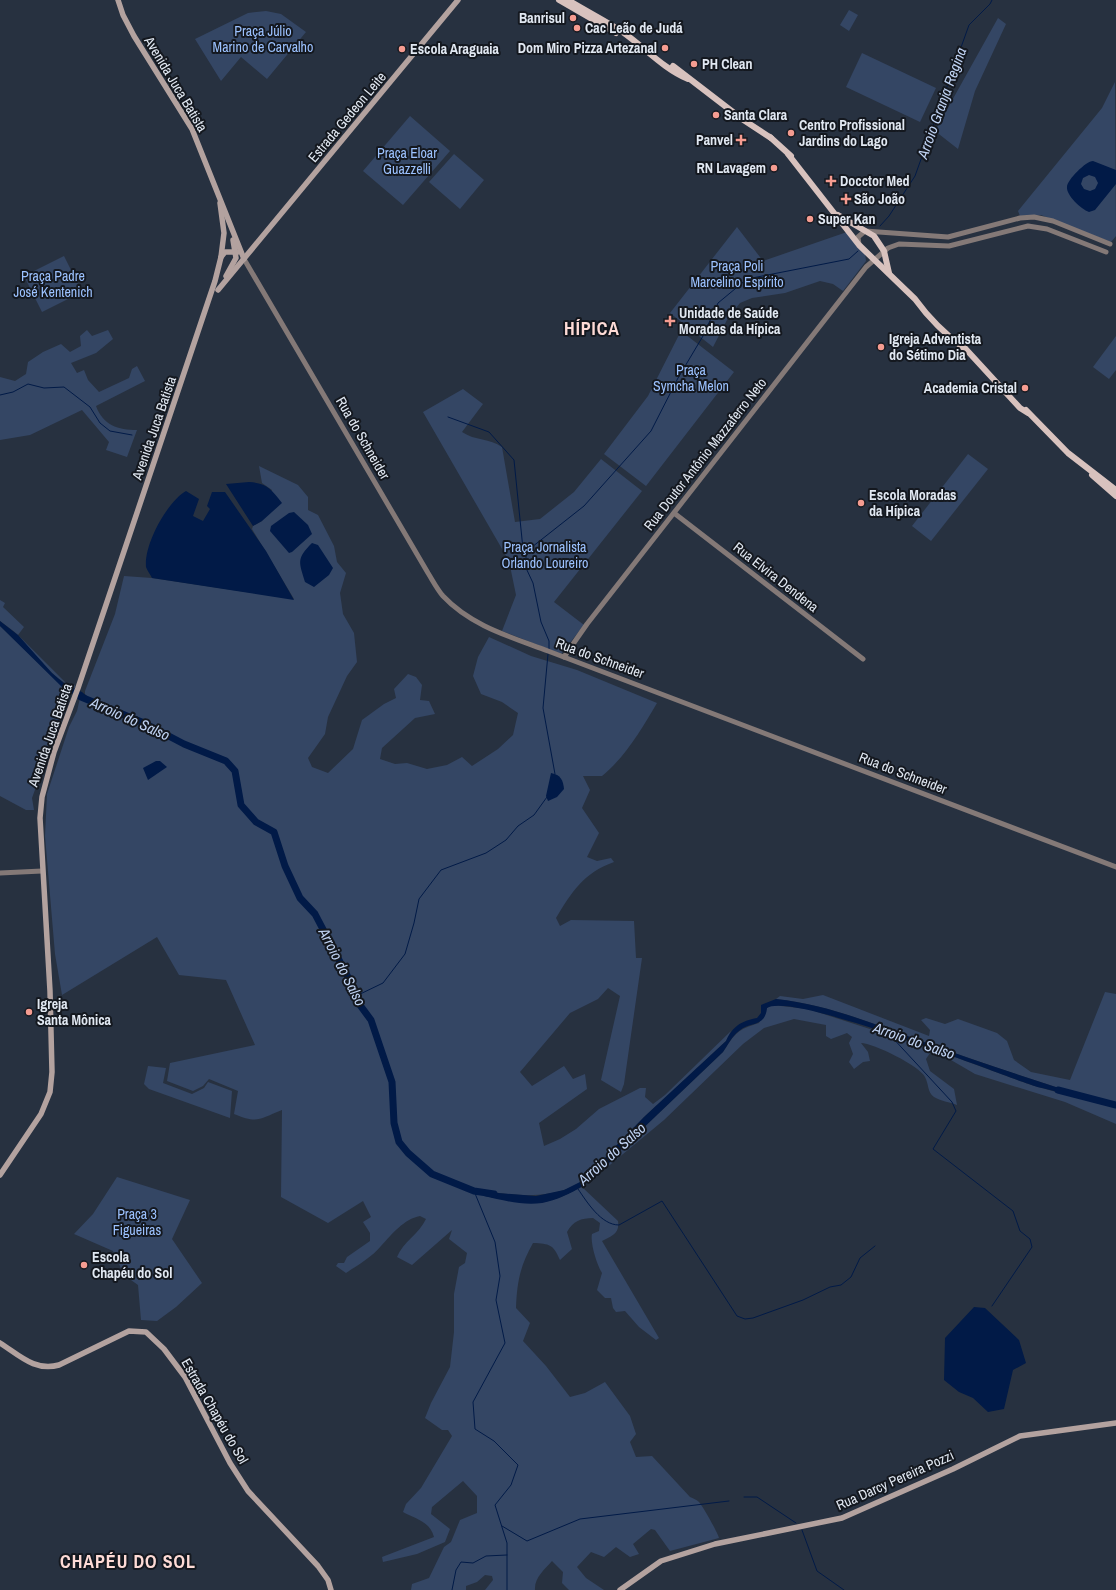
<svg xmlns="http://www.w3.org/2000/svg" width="1116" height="1590" font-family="'Archivo Narrow',sans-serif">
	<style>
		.green { fill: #344664 }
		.water { fill: #011a47; fill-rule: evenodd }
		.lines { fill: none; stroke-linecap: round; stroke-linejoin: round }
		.stream { stroke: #011a47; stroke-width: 1 }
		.river { stroke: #011a47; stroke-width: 7 }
		.tertiary { stroke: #847977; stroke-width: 5 }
		.secondary { stroke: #b3a29f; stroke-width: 5.5 }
		.primary { stroke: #d8c2be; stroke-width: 6 }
		.poi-dot { fill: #f59c91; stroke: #14181f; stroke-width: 1.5 }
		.labels { text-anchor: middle; stroke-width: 4; stroke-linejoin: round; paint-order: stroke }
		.poi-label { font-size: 14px; font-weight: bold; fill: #e1e8f2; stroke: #14181f; text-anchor: start }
		.park-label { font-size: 14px; fill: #9cc2ff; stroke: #14181f }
		.street-label { font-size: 14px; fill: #e1e8f2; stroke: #14181f }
		.water-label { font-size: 15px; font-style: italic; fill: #bfd2f2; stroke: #14181f }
		.district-label { font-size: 18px; font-weight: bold; letter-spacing: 1px; fill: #fedbd6; stroke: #14181f }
	</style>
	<rect width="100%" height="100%" fill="#273140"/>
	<g class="green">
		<path d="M 849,10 L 858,15 L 849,31 L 840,25 Z"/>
		<path d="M 266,11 L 281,14 L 306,32 L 267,79 L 241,57 L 221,81 L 195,39 L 248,13 Z"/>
		<path d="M 998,18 L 1006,24 L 975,91 L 958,149 L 935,131 Z"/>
		<path d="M 862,53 L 936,88 L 920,122 L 846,87 Z"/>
		<path d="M 1115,82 L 1116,236 L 1111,242 L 1041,215 L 1020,216 L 1018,211 L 1102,108 Z"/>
		<path d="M 410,116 L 450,151 L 403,205 L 363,171 Z"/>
		<path d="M 454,154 L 484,180 L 460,209 L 429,182 Z"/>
		<path d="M 737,227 L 763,261 L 847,232 L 865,253 L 866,261 L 843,291 L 833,284 L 820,281 L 785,293 L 752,298 L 740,303 L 728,318 L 713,347 L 670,313 Z"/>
		<path d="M 64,256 L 82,292 L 42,312 L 24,276 Z"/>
		<path d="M 87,330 L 92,336 L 108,330 L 113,339 L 96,353 L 71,363 L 77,373 L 84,370 L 88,380 L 99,392 L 129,378 L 132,369 L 137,366 L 145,381 L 96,406 C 103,425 118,430 137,430 L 127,457 L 106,450 L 109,442 L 82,410 L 30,435 L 0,440 L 0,377 L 15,381 L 26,374 L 28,362 L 43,352 L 61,344 L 70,352 L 81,346 L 80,336 Z"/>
		<path d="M 681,331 L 734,372 L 646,486 L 604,454 L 648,396 Z"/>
		<path d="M 1116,336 L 1116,370 L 1109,379 L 1093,367 Z"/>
		<path d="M 463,389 L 483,404 L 462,432 C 475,441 490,438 502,447 L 515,522 L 540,519 L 574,492 L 601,459 L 642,491 L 554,602 L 584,625 L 561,654 L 502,631 L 516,595 L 509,561 L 423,412 Z"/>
		<path d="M 968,454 L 988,469 L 931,541 L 912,526 Z"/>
		<path d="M 259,466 L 298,485 L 308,497 L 308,510 L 318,515 L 334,546 L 337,562 L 346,573 L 340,593 L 343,614 L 354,633 L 357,662 L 347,676 L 328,717 L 325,734 L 308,758 L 312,767 L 328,773 L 353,749 L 362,720 L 384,704 L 396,698 L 394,689 L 408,674 L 416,677 L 422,685 L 420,700 L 429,701 L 435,714 L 415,718 L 382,748 L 380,759 L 395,764 L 407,763 L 427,769 L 447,765 L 462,757 L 472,766 L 498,749 L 513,735 L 518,713 L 502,702 L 481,694 L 473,676 L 478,657 L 489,637 L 531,656 L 577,670 L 657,703 C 641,730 626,756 602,776 L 583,776 L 590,790 L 582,808 L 599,833 L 587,857 L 597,861 L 611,858 L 614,862 C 583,873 572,892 556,918 L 560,926 L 571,920 L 634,921 L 636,958 L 642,958 L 624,1084 L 621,1092 L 601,1080 L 620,996 L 608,988 L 598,999 L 570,1013 L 520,1072 L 532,1086 L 564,1066 L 573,1079 L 585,1074 L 587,1089 L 539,1123 L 544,1146 L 560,1139 L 576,1129 L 599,1109 L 640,1088 L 646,1088 L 645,1097 L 653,1104 L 665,1095 L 731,1031 L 726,1041 L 644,1117 L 601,1162 C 577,1199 530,1198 492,1192 L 541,1203 L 561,1197 L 582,1187 L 618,1221 C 620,1234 611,1236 602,1241 L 659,1338 L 656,1340 L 639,1327 L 625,1311 L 616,1312 L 613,1308 L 611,1298 L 605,1298 L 597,1290 L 602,1273 C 597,1265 590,1243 592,1234 L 599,1231 L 600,1223 L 593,1218 C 581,1218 573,1221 567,1232 L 572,1249 L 560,1260 C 553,1244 550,1244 533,1243 C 520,1266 517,1282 516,1308 L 530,1323 L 523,1341 L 546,1366 L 570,1397 L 585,1393 L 605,1382 L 630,1416 L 636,1434 L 630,1442 L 636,1457 L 652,1456 L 690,1497 C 693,1498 697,1500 699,1502 C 702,1505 718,1533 719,1538 L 670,1551 L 655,1530 L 651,1529 L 633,1544 L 639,1554 L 630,1557 L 616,1547 L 604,1557 L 591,1552 L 577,1567 L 586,1578 L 604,1590 L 569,1590 L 562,1583 L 563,1572 L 552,1561 C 545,1569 534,1578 535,1590 L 485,1590 L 493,1580 L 492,1576 L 485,1575 L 477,1582 L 466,1586 L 466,1590 L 411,1590 L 412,1584 L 429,1578 L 444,1547 L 451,1542 L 460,1520 L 477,1513 L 477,1496 L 463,1481 L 432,1507 L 431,1514 L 450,1529 L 445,1542 L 417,1554 L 383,1562 L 382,1557 L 434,1537 C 430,1521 415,1519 403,1512 L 406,1504 L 421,1488 L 452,1436 L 448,1430 L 442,1430 L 425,1418 L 431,1403 L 450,1367 L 454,1332 L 454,1294 L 459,1267 L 465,1263 L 467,1253 L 449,1239 L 452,1230 L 412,1265 L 397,1257 C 403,1242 419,1234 426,1219 L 420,1216 C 404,1219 392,1234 381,1246 C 372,1257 358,1265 346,1273 L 336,1266 L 338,1263 L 344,1263 L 347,1257 L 370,1241 L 370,1233 L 363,1222 L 371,1217 L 363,1201 L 328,1223 L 281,1197 L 282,1110 C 259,1119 258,1124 234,1114 L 238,1091 L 209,1079 L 203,1086 L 193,1091 L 167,1081 L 170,1063 L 255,1045 L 226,980 L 179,975 L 157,937 L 62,995 L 55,954 L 45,836 L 47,794 L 69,727 L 77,711 L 80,698 L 86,701 L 90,699 L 85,694 L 85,691 L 115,614 L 124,576 L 152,578 L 294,599 L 252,529 L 253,526 L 262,521 L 272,490 L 262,483 Z"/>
		<path d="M 0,600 L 5,603 L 3,607 L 24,627 L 18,635 L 67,684 L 75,685 L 75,688 C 51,678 34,654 18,635 C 13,630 6,626 0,621 Z"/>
		<path d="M 0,626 L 70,693 L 32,798 L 34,810 L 26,810 L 0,796 Z"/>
		<path d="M 1105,992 L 1116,994 L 1116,1124 L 1065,1102 L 975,1074 L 951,1060 L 930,1053 L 926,1059 L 930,1071 L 954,1089 L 957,1105 C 950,1102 940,1101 934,1097 C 927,1092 929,1084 925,1077 C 920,1066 873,1043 861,1043 L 868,1052 L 870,1061 L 863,1062 L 854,1069 L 849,1062 L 853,1054 L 849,1043 L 852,1037 L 847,1033 L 831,1039 L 826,1036 L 826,1025 L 794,1019 L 764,1028 L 743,1044 L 664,1120 L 605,1169 L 615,1155 L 723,1052 C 736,1032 737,1030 759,1023 L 767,1008 L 772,1005 L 808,1009 L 941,1052 L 1031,1085 L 1067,1095 L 1068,1091 C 1018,1075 970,1059 921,1041 C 874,1024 826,1004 776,999 L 780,996 L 803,999 L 823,995 L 929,1036 L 930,1030 L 921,1020 L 926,1018 L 945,1024 L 958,1019 L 997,1033 L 1007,1041 L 1014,1060 L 1031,1072 L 1070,1080 Z"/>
		<path d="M 148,1066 L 166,1068 L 163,1083 L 192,1094 L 204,1088 L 208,1082 L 232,1091 L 230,1118 L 149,1089 L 144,1084 Z"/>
		<path d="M 117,1177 L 190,1200 L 172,1239 L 202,1283 L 176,1307 L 157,1321 L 141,1320 L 138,1285 L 124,1275 L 113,1251 L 74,1234 L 93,1214 Z"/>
	</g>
	<g class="water">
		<path d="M 1093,161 L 1116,170 L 1116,184 L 1095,210 L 1089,212 C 1081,209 1066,195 1067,187 C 1067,180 1086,161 1093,161 ZM 1089,175 L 1095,177 L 1098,183 L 1095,189 L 1090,191 L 1084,189 L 1081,184 L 1083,178 Z"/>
		<path d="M 249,482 C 267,483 271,489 282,503 L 262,521 L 253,526 L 226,484 Z"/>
		<path d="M 186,491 L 199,499 L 193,516 L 203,521 L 210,509 L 207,506 L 212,492 L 225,492 L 266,551 L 294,600 L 152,578 C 150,574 147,570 146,567 C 144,544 167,502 186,491 Z"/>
		<path d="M 294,512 L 308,525 L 312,534 L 292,552 L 289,553 L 270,531 L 271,526 L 289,513 Z"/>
		<path d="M 312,543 L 318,545 L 333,568 L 329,575 L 314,587 L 305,582 C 299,562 296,559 312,543 Z"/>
		<path d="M 0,621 L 18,635 L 52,673 L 66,685 L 82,692 L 90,699 L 86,701 L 63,688 L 0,626 Z"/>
		<path d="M 156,761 L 160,761 L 167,767 L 148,780 L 143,768 Z"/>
		<path d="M 551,773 C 561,775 563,780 564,789 L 557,797 L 548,801 L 546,796 Z"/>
		<path d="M 776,999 C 826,1004 874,1024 921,1041 C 970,1059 1019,1075 1068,1091 L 1067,1095 C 1055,1090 1041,1089 1029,1084 C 990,1071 793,992 767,1008 C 765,1028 750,1021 739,1031 C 732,1036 728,1045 723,1052 L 615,1155 C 598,1179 571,1197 542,1203 C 523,1206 502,1200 484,1196 L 487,1192 L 536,1196 L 564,1190 L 582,1181 L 596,1170 L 609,1153 L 644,1117 L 726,1041 C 733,1026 741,1021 757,1018 L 761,1013 L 761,1005 Z"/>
		<path d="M 974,1307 L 985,1308 L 1019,1340 L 1026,1363 L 1013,1370 L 1004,1409 L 988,1412 L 973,1398 L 959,1392 L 944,1380 L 945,1338 Z"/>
	</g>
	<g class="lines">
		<g class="stream">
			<path d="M 880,226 L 889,216 L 915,176 L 969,25 L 990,4 L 992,0"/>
			<path d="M 0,395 L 13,392 L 28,384 L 44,388 L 64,387 L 90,407 L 100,423 L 110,431 L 132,435"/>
			<path d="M 448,417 L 489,432 L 514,460 L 523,549 L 526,555"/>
			<path d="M 549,649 L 549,641 L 541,622 L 533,583 L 526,568 L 526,556 L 532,547 L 584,506 L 651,431 L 678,378 L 703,336 L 718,303 L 747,279 L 849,259 L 858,251"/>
			<path d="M 548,654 L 543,708 L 555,774"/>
			<path d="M 354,997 L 383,983 L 405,954 L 414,923 L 419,899 L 441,870 L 486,853 L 506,840 L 518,826 L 534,815 L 547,797"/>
			<path d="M 890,1035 L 952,1102 L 956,1111 L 933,1149 L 1013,1211 L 1020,1231 L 1030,1239 L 1032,1247 L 992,1306"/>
			<path d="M 578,1189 C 587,1202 601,1225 619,1225 L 662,1201 L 737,1316 L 745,1319 L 753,1318 L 803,1300 L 830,1287 L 841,1285 L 851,1277 L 860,1258 L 875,1246"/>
			<path d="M 474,1191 L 495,1242 L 500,1276 L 496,1300 L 505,1343 L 473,1402 L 475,1429 L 494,1441 L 518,1465 L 511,1485 L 495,1505 L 507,1543 L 507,1590"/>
			<path d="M 744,1497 L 757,1497 L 796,1523"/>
			<path d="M 502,1526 L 527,1541 L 580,1519 L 729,1501"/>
			<path d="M 802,1530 L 817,1571 L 844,1590"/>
			<path d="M 452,1590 L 456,1570 L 461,1562 L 473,1563 L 486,1556 L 507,1555"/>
		</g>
		<g class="river">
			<path d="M 81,697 L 144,723 L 184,744 L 226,761 L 235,771 L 241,805 L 256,822 L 274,832 L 285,866 L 300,898 L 315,914 L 349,979 L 354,997 L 371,1020 L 392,1082 L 394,1123 L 399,1142 L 408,1153 L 432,1174 L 474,1191 L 494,1194"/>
			<path d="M 1058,1090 L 1116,1105"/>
		</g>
		<g class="tertiary">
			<path d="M 859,245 L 858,237 L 865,231 L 948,237 L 1020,218 L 1034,217 L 1053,221 L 1110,244"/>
			<path d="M 244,259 L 428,573 C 433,581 437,589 443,596 C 471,626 511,637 548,651 L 1116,867"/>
			<path d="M 674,513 L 863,659"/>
			<path d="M 564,657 L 587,624 L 866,267 L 888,248 L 899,244 L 949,246 L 1028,226 L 1047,229 L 1106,252"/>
			<path d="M 0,873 L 42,871"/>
		</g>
		<g class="secondary">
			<path d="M 118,0 L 123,15 L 134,36 L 192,129 L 244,259"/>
			<path d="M 221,257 L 225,252 L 238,252"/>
			<path d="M 226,276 L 236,258 L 233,240"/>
			<path d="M 218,290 L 458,0"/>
			<path d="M 0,1175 L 41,1114 L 50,1092 L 52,1072 L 50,991 L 40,818 L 42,797 L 54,752 L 78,688 L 215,281 L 221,257 L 224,233 L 220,203"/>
			<path d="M 0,1343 C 19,1355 35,1372 59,1365 L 129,1331 L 146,1332 L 164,1349 L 185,1377 L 230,1463 L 248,1491 L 318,1566 L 328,1580 L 331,1590"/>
			<path d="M 620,1590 L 661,1561 L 715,1544 L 842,1518 L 953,1469 L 1020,1436 L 1116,1423"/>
		</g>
		<g class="primary">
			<path d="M 559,0 L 616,33"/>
			<path d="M 568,0 C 586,11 606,21 624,33 C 645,48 664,69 688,79"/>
			<path d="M 673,66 L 742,119 L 771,138"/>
			<path d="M 770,137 L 791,156"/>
			<path d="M 788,154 L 859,245 L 915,299 C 928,317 946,335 965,349"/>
			<path d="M 838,215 L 874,236 L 884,251 L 889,273"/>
			<path d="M 963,346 L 1020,408 L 1028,413"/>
			<path d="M 1026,410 L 1068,453 L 1116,490"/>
			<path d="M 1092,475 L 1116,496"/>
		</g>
	</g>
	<g class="poi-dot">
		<circle cx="573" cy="18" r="4"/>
		<circle cx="577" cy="28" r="4"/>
		<circle cx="665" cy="48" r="4"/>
		<circle cx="402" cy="49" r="4"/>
		<circle cx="694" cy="64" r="4"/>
		<circle cx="716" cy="115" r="4"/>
		<circle cx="791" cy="133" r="4"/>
		<path d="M739 134h4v4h4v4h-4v4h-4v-4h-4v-4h4z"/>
		<circle cx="774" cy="168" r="4"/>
		<path d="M829 175h4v4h4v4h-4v4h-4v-4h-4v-4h4z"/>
		<path d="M844 193h4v4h4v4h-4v4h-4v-4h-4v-4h4z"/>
		<circle cx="810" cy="219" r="4"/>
		<path d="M668 315h4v4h4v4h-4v4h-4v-4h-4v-4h4z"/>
		<circle cx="881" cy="347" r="4"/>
		<circle cx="1025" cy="388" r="4"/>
		<circle cx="861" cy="503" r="4"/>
		<circle cx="29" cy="1012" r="4"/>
		<circle cx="84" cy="1265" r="4"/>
	</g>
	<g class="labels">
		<g class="poi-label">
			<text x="565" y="23" text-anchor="end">Banrisul</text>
			<text x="585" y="33">Cac Leão de Judá</text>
			<text x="657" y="53" text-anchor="end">Dom Miro Pizza Artezanal</text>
			<text x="410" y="54">Escola Araguaia</text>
			<text x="702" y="69">PH Clean</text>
			<text x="724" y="120">Santa Clara</text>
			<text x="799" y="130">Centro Profissional<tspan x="799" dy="16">Jardins do Lago</tspan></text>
			<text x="733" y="145" text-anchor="end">Panvel</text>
			<text x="766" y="173" text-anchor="end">RN Lavagem</text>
			<text x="840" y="186">Docctor Med</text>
			<text x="854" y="204">São João</text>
			<text x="818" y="224">Super Kan</text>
			<text x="679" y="318">Unidade de Saúde<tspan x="679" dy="16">Moradas da Hípica</tspan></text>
			<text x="889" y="344">Igreja Adventista<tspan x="889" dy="16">do Sétimo Dia</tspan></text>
			<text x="1017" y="393" text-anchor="end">Academia Cristal</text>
			<text x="869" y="500">Escola Moradas<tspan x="869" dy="16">da Hípica</tspan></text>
			<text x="37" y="1009">Igreja<tspan x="37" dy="16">Santa Mônica</tspan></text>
			<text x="92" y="1262">Escola<tspan x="92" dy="16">Chapéu do Sol</tspan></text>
		</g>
		<g class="park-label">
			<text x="263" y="36">Praça Júlio<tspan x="263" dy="16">Marino de Carvalho</tspan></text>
			<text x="407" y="158">Praça Eloar<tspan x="407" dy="16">Guazzelli</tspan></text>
			<text x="737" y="271">Praça Poli<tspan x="737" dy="16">Marcelino Espírito</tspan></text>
			<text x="53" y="281">Praça Padre<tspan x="53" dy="16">José Kentenich</tspan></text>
			<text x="691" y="375">Praça<tspan x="691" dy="16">Symcha Melon</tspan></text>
			<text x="545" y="552">Praça Jornalista<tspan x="545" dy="16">Orlando Loureiro</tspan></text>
			<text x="137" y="1219">Praça 3<tspan x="137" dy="16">Figueiras</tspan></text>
		</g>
		<g class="street-label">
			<text transform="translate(176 84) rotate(59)" y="5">Avenida Juca Batista</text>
			<text transform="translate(347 117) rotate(-50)" y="5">Estrada Gedeon Leite</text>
			<text transform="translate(154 428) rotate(-71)" y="5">Avenida Juca Batista</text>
			<text transform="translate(363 438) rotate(60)" y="5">Rua do Schneider</text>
			<text transform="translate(705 454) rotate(-52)" y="5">Rua Doutor Antônio Mazzaferro Neto</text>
			<text transform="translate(776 577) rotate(38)" y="5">Rua Elvira Dendena</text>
			<text transform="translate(600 658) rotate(20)" y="5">Rua do Schneider</text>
			<text transform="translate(50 735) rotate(-71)" y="5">Avenida Juca Batista</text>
			<text transform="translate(903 773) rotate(21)" y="5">Rua do Schneider</text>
			<text transform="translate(215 1411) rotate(60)" y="5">Estrada Chapéu do Sol</text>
			<text transform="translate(895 1480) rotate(-24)" y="5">Rua Darcy Pereira Pozzi</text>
		</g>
		<g class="water-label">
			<text transform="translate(942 103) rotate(-70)" y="5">Arroio Granja Regina</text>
			<text transform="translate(130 719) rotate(24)" y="5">Arroio do Salso</text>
			<text transform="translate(342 967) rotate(63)" y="5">Arroio do Salso</text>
			<text transform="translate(914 1041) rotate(19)" y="5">Arroio do Salso</text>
			<text transform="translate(612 1154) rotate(-42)" y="5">Arroio do Salso</text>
		</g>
		<g class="district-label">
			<text x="592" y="335">HÍPICA</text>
			<text x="128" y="1568">CHAPÉU DO SOL</text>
		</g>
	</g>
</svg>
